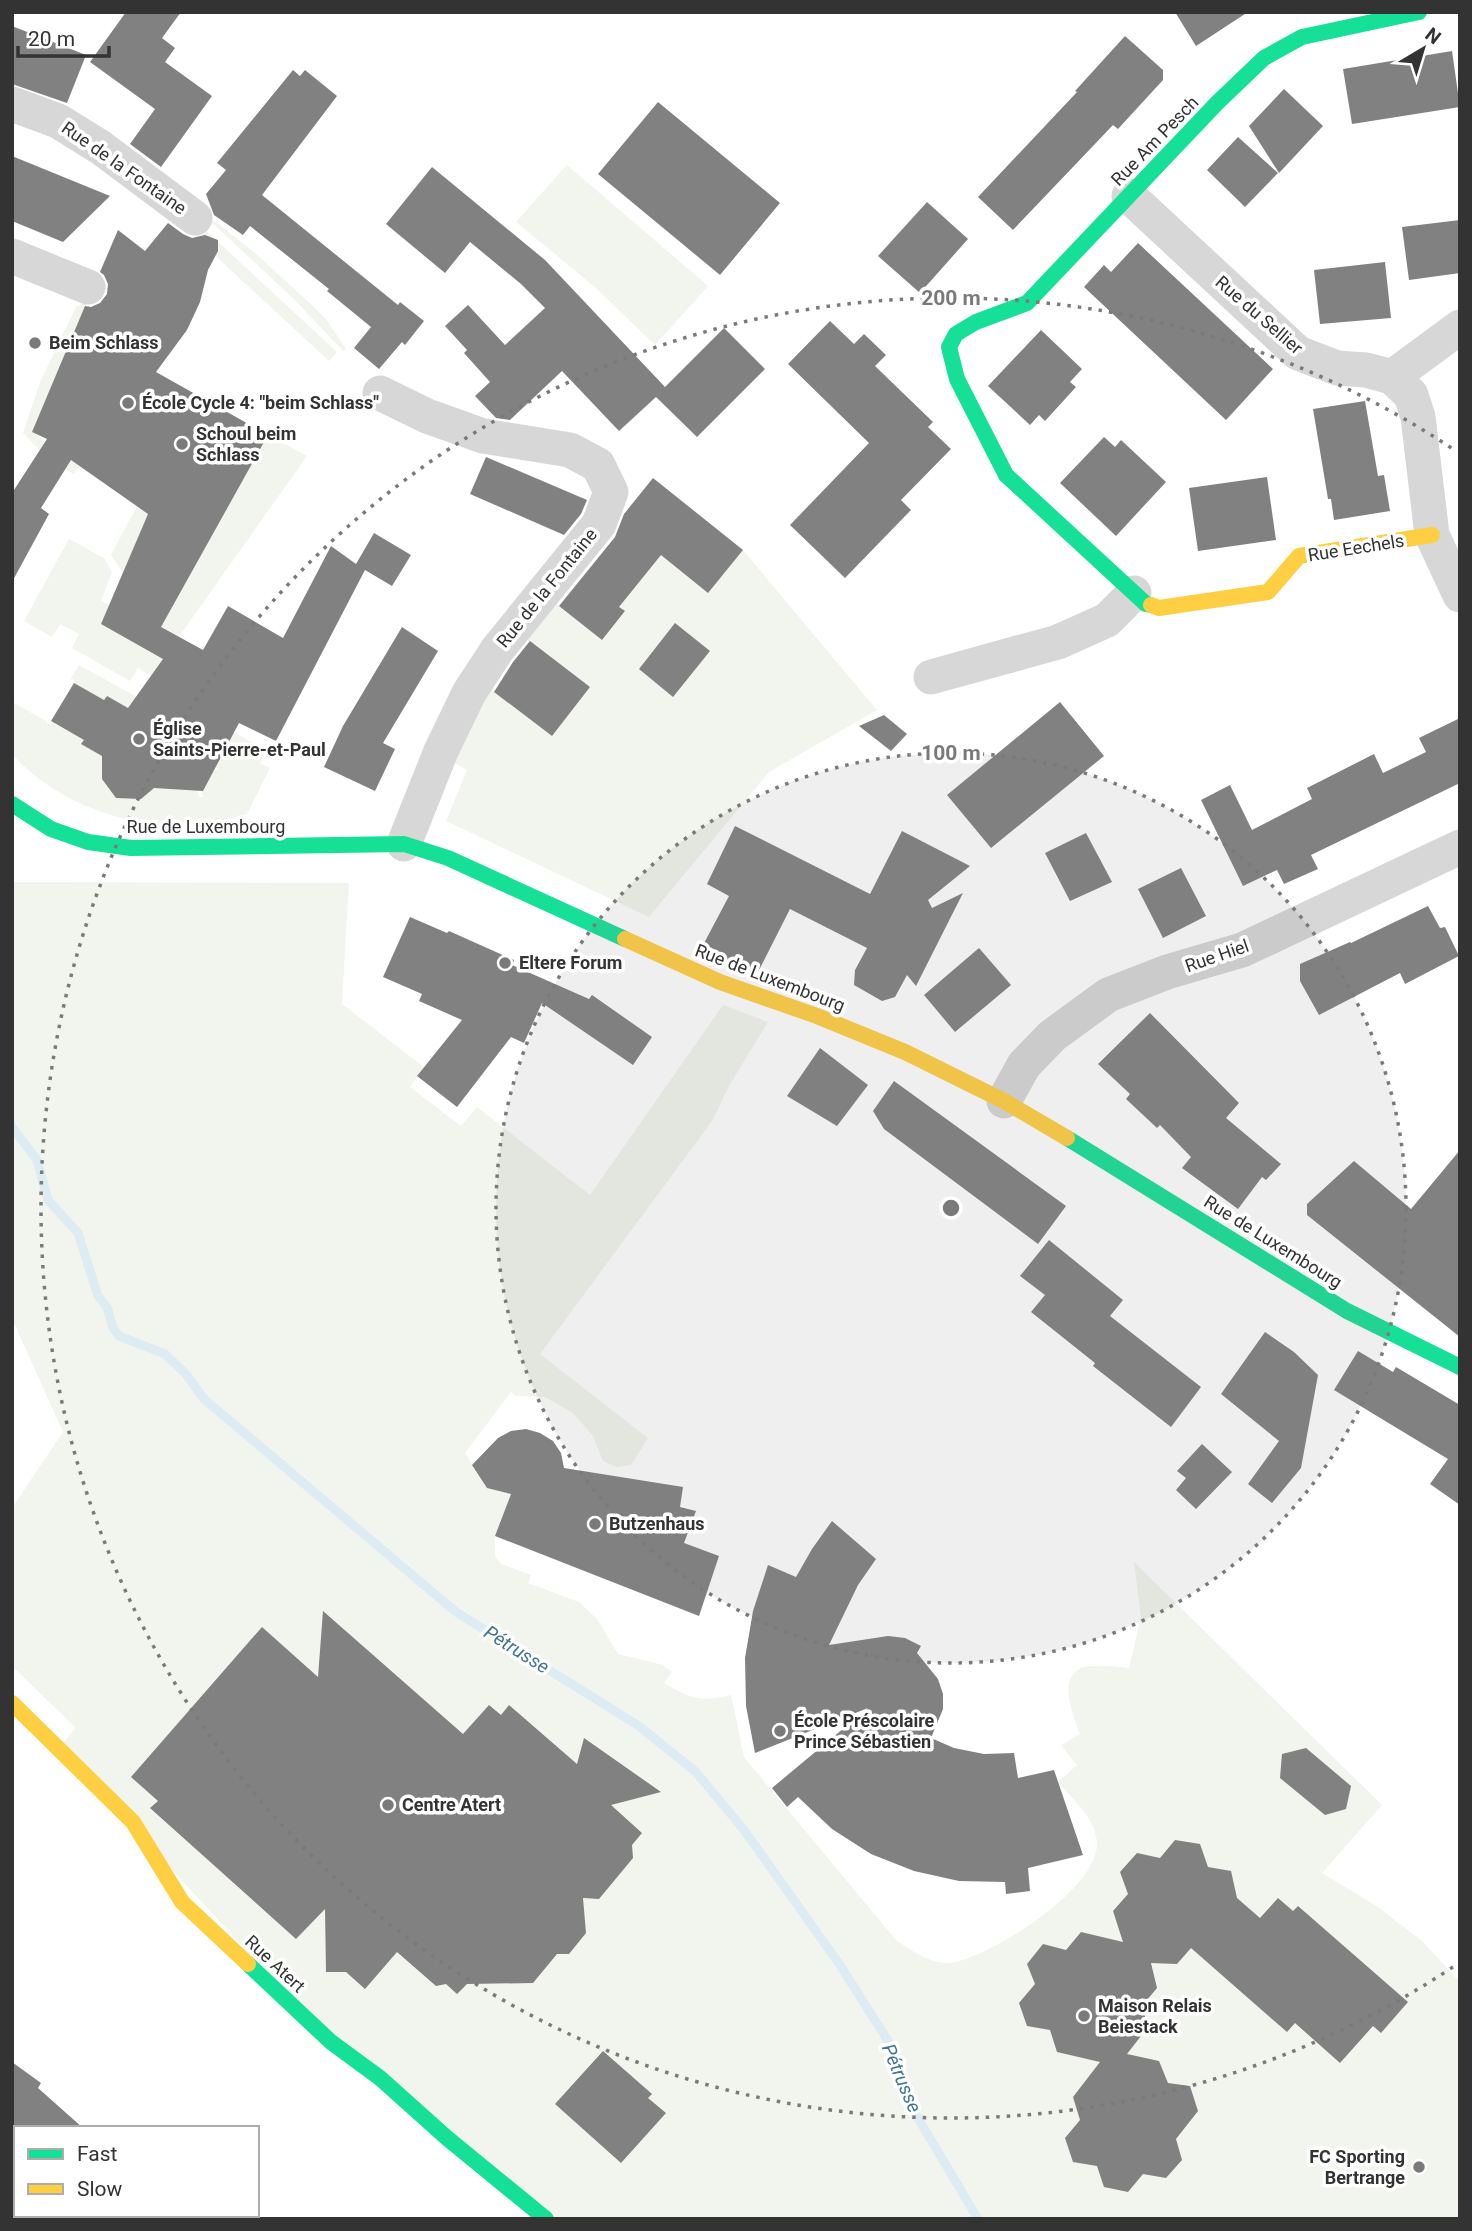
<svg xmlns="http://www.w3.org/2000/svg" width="1472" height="2231" font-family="Roboto,sans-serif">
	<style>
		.green { fill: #f1f5ed }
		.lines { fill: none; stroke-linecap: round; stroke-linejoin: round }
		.stream { stroke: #ddebf3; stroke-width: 9 }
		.building { fill: #818181 }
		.street { stroke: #d7d7d7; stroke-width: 35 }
		.fast { stroke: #16e098; stroke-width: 16 }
		.slow { stroke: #ffcf43; stroke-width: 16 }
		.ring { fill: none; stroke: #7a7a7a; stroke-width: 3.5; stroke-dasharray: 3.5 7 }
		.poi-dot { fill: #7a7a7a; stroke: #fff; stroke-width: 2.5 }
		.labels { text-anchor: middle; stroke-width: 7; stroke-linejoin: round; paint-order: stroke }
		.street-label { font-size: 18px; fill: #333; stroke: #fff }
		.poi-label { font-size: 18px; font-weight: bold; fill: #333; stroke: #fff; text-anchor: start }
		.water-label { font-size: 19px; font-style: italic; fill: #3f7597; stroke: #fff }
		.centre { fill: #7a7a7a; stroke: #fff; stroke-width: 3.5 }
		.ring-label { font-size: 21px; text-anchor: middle; font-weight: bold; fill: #7a7a7a; stroke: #fff; stroke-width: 7; stroke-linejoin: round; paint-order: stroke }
	</style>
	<rect width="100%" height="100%" fill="#fff"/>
	<g class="green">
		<path d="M 567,165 L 708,286 L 655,345 L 596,288 L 516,222 Z"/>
		<path d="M 208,219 L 220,225 L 255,253 L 316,309 L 326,319 L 346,349 L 343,351 L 296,301 Z"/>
		<path d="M 203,228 L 337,352 L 329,361 L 195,237 Z"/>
		<path d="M 87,302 L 32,432 L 80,466 L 74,474 L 53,464 L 23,433 L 41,380 L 76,307 Z"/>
		<path d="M 268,435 L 307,456 L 151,676 L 138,668 L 130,681 L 72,648 L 79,634 L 60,624 L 52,637 L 24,621 L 69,539 L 104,558 L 112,572 L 101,601 L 109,605 L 147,650 Z"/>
		<path d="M 137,506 L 148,514 L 123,573 L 111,555 Z"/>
		<path d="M 743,550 L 877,710 L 769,772 L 649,917 L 446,821 L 467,770 L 453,762 L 489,688 L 552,736 L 590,687 L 526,639 L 554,602 L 602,640 L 625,612 L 619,607 L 661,555 L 708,592 Z"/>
		<path d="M 79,665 L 137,697 L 135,717 L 109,697 L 107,696 L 104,700 L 75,684 L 74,679 L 70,680 Z"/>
		<path d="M 12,702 L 46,721 L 48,724 L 53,723 L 84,740 L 82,744 L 113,756 L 108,787 L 110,790 L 146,788 L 197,789 L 199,797 L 203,797 L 202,792 L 214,770 L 218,769 L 215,765 L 234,732 L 267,751 L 260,763 L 270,768 L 247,814 C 226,819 205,825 183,825 C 121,826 54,801 12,754 Z"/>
		<path d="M 12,882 L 349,883 L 342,1004 L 424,1067 L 410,1087 L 461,1126 L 477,1107 L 590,1195 L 723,1005 L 768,1022 L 730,1084 L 712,1121 L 540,1354 L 648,1438 L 631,1465 L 617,1467 L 603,1461 L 593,1436 L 573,1413 L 545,1397 L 516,1396 L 511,1392 L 465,1453 L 487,1488 L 511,1494 L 495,1536 L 495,1556 L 501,1564 L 531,1575 L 528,1583 L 579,1602 L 597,1619 L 618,1654 L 663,1665 L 672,1672 L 664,1683 C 689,1698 702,1703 731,1695 L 744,1757 L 896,1940 C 912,1951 934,1967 955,1962 C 994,1954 1098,1889 1097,1843 C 1096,1818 1073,1800 1058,1782 L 1077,1765 L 1061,1745 L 1080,1734 C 1072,1713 1054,1669 1091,1666 C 1103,1665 1117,1667 1129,1668 L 1141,1617 L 1134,1562 L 1382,1805 L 1322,1873 L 1378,1907 L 1422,1941 L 1460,1982 L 1460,2219 L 546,2219 L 331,2042 L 59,1747 L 76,1728 L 12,1666 L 12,1508 L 63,1432 L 14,1323 L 12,1307 Z"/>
	</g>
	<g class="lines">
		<path class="stream" d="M 12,1127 L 37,1160 L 48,1200 L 78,1233 L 98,1296 L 107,1307 L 113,1328 L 119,1336 L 165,1354 L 186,1374 L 204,1399 L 456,1612 L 639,1726 L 696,1772 L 744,1830 L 840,1965 L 895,2052 L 912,2108 L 978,2219"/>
	</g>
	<g class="building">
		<path d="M 126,12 L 181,12 L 162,38 L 175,48 L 165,62 L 212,96 L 161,167 L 130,144 L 155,109 L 90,62 Z"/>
		<path d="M 1175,12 L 1248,12 L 1196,46 Z"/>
		<path d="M 12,26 L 86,55 L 67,103 L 12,84 Z"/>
		<path d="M 1125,36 L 1163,70 L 1163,80 L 1118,129 L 1113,125 L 1013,230 L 978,197 L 1077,92 L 1075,91 Z"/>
		<path d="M 1452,51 L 1460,107 L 1352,124 L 1343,69 Z"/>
		<path d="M 293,70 L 300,76 L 305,70 L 337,96 L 262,195 L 398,305 L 400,302 L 424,321 L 405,345 L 402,342 L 379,369 L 354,348 L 371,327 L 327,291 L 329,289 L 250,226 L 243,235 L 214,215 L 206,194 L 226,170 L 217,163 Z"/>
		<path d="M 1284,89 L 1323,126 L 1279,173 L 1249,126 Z"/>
		<path d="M 658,102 L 780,203 L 720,275 L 598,174 Z"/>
		<path d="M 1238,137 L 1278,173 L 1245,207 L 1207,170 Z"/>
		<path d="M 12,156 L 110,196 L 63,242 L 12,221 Z"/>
		<path d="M 432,167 L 545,260 L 665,387 L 724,328 L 765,369 L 697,437 L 656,397 L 619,431 L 562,371 L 510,420 L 496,418 L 475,396 L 490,382 L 464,353 L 467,350 L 445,326 L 468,305 L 505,345 L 545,308 L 521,284 L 470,242 L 445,273 L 386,224 Z"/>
		<path d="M 927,202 L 968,239 L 920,293 L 878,256 Z"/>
		<path d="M 1460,220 L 1460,273 L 1409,280 L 1402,227 Z"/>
		<path d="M 168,223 L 183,234 L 192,238 L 205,235 L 218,240 L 218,251 L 208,270 L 200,302 L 187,330 L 156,372 L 268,435 L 161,627 L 203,650 L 228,606 L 283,638 L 331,546 L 356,564 L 374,533 L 411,555 L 392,586 L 365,570 L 276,741 L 239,723 L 203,791 L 154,788 L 141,799 L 116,798 L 102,779 L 102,756 L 81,744 L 84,740 L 51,721 L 74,683 L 104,700 L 107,696 L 128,708 L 163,659 L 101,624 L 148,514 L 71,460 L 41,508 L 49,514 L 12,582 L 12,493 L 47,439 L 32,432 L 85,306 L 91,307 L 100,303 L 107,294 L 108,284 L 104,275 L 100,272 L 118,230 L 145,251 Z"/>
		<path d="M 1138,243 L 1273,369 L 1226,420 L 1084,287 L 1104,265 L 1111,272 Z"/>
		<path d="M 1385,262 L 1391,318 L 1320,324 L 1314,270 Z"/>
		<path d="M 830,321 L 854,344 L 864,334 L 886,355 L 875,366 L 933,422 L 928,427 L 951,449 L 901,500 L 911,510 L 845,578 L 790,525 L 869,443 L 788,364 Z"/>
		<path d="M 1041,330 L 1082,369 L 1070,382 L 1076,387 L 1045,421 L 1039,415 L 1030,425 L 988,386 Z"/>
		<path d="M 1365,401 L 1378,476 L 1384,475 L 1390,511 L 1334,520 L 1331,499 L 1328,499 L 1313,409 Z"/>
		<path d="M 1104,437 L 1115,447 L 1121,440 L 1166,482 L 1116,536 L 1060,483 Z"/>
		<path d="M 486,457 L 587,500 L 581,514 L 564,535 L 470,494 Z"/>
		<path d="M 1267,477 L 1276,540 L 1198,551 L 1189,488 Z"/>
		<path d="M 653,478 L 743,550 L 708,593 L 661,555 L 619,607 L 625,611 L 602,640 L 559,606 L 615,537 L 624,514 Z"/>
		<path d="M 675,623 L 710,651 L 673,697 L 639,669 Z"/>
		<path d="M 402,627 L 438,651 L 383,743 L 395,749 L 375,791 L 324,767 L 343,726 Z"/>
		<path d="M 530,641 L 590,687 L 552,736 L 494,692 L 513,662 Z"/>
		<path d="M 1060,702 L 1104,756 L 991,848 L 947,795 Z"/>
		<path d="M 884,715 L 907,734 L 891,751 L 859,726 Z"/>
		<path d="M 1460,718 L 1460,783 L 1311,855 L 1318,869 L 1284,884 L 1277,870 L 1243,886 L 1201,800 L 1230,785 L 1252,830 L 1312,799 L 1307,788 L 1374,754 L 1383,773 L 1426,752 L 1419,738 Z"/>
		<path d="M 735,826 L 870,894 L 902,831 L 970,866 L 928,900 L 932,908 L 963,893 L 916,986 L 907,975 L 895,997 L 882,1001 L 854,985 L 855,970 L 867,948 L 790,909 L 758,972 L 736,964 L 702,947 L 729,896 L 707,884 Z"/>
		<path d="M 1086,833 L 1112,882 L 1070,901 L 1045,853 Z"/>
		<path d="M 1181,868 L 1206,916 L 1163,938 L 1138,889 Z"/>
		<path d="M 1428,906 L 1440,928 L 1445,927 L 1459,956 L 1405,984 L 1400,973 L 1319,1015 L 1300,981 L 1300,964 L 1350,942 L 1351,943 Z"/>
		<path d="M 410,917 L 447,933 L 449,931 L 514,960 L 512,965 L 589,999 L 592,995 L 652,1037 L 633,1065 L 542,1003 L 524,1043 L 511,1037 L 457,1107 L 417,1076 L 462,1020 L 419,1001 L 422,994 L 383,977 Z"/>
		<path d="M 979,948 L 1011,985 L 955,1032 L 924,995 Z"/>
		<path d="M 1150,1013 L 1239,1103 L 1226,1118 L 1281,1164 L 1266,1180 L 1262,1177 L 1238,1209 L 1182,1168 L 1191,1157 L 1160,1125 L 1157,1128 L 1126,1099 L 1130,1094 L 1098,1064 Z"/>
		<path d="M 820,1048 L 868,1085 L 837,1126 L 787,1096 Z"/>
		<path d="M 894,1081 L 1066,1206 L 1038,1244 L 884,1129 L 873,1111 Z"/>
		<path d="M 1460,1150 L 1460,1337 L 1307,1215 L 1307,1204 L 1354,1161 L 1411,1209 Z"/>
		<path d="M 1049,1240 L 1123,1300 L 1110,1316 L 1201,1387 L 1171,1427 L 1093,1366 L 1095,1363 L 1031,1312 L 1045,1295 L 1020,1276 Z"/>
		<path d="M 1265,1332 L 1294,1352 L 1318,1375 L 1301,1468 L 1272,1503 L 1248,1484 L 1279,1441 L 1221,1394 Z"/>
		<path d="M 1358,1351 L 1393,1372 L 1396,1367 L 1460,1405 L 1460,1505 L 1430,1484 L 1448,1459 L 1334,1390 Z"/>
		<path d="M 526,1429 L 540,1433 L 553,1441 L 561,1453 L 564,1468 L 683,1487 L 680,1507 L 696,1511 L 684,1543 L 719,1556 L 699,1616 L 495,1536 L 511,1494 L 487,1488 L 472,1465 L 498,1438 L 511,1431 Z"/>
		<path d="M 1202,1444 L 1232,1472 L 1196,1509 L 1176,1490 L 1186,1478 L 1177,1471 Z"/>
		<path d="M 832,1521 L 876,1559 L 858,1585 L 829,1645 L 888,1636 L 905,1638 L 921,1646 L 917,1653 L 938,1679 L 943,1694 L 943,1709 L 931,1738 L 954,1748 L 984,1754 L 1014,1753 L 1018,1778 L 1054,1770 L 1083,1855 L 1028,1868 L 1030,1891 L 1006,1894 L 1005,1882 L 959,1881 L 914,1871 L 871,1854 L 832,1829 L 798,1797 L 787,1807 L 772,1788 L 868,1708 L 755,1753 L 746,1706 L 745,1658 L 753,1611 L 768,1565 L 796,1577 L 812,1549 Z"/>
		<path d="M 323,1611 L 463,1734 L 489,1705 L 501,1715 L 509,1705 L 577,1764 L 584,1738 L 661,1792 L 611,1805 L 642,1833 L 632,1845 L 633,1858 L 599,1899 L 583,1898 L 586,1933 L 569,1954 L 557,1954 L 533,1983 L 467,1984 L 457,1994 L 446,1984 L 436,1986 L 397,1952 L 365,1989 L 346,1972 L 326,1972 L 325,1909 L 296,1939 L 150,1808 L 158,1801 L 131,1777 L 262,1627 L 318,1677 Z"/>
		<path d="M 1306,1748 L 1351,1786 L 1346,1809 L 1325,1815 L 1280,1778 L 1282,1754 Z"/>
		<path d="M 1175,1840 L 1200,1844 L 1208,1867 L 1231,1871 L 1237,1898 L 1260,1918 L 1278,1898 L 1293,1911 L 1298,1906 L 1408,2002 L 1381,2033 L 1373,2026 L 1340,2063 L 1295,2023 L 1287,2032 L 1191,1948 L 1177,1964 L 1151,1963 L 1157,1988 L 1142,2006 L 1148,2027 L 1127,2054 L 1159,2061 L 1168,2083 L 1190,2086 L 1198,2111 L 1176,2139 L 1182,2160 L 1166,2178 L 1143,2174 L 1128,2192 L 1104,2187 L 1097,2166 L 1073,2162 L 1065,2138 L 1080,2120 L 1073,2097 L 1100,2062 L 1057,2052 L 1050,2030 L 1027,2026 L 1019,2003 L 1035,1984 L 1027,1964 L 1043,1944 L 1066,1950 L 1081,1932 L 1123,1942 L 1113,1911 L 1128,1894 L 1120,1872 L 1137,1853 L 1160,1858 Z"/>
		<path d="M 603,2051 L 652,2094 L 648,2098 L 666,2113 L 621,2163 L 555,2104 Z"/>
		<path d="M 12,2062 L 41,2083 L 38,2088 L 83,2128 L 12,2128 Z"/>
	</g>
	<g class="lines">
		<g class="street">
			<path d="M 12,104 L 58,121 L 100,147 L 195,218"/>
			<path d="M 1129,196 L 1298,353 L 1337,368 L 1366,370 L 1392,377 L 1411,395 L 1418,417 L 1432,535 L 1460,595"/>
			<path d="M 12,256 L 88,287"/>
			<path d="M 1392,377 L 1460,327"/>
			<path d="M 380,393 L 427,416 L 483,436 L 570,450 L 598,465 L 611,492 L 599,524 L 497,650 L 469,693 L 441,751 L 404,844"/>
			<path d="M 931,677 L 1058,642 L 1107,620 L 1134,593"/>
			<path d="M 1004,1101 L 1024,1065 L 1052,1036 L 1108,995 L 1167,972 L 1242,950 L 1460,847"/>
			<path d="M 12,2194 L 16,2197"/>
			<path d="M 35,2215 L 39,2219"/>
		</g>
		<g class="fast">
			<path d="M 1151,605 L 1146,604 L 1006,475 L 957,379 L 949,347 L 956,334 L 976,322 L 1027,303 L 1217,103 L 1264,58 L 1302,37 L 1419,12"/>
			<path d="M 12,804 L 51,829 L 88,842 L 131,848 L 404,844 L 448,858 L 625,939"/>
			<path d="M 1067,1138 L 1347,1311 L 1460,1367"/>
			<path d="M 248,1964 L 331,2042 L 380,2078 L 447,2138 L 546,2219"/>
		</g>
		<g class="slow">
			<path d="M 1151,605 L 1159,608 L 1268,592 L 1299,556 L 1432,535"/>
			<path d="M 625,939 L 720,982 L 817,1016 L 905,1052 L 1004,1101 L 1067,1138"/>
			<path d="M 12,1703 L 133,1822 L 182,1902 L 248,1964"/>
		</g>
	</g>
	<circle cx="951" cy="1208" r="455" fill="#7a7a7a" fill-opacity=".12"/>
	<g class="ring">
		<circle cx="951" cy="1208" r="455"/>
		<path d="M1453 1967A910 910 0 1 1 1453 449"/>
	</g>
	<g class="poi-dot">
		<circle cx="35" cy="343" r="7"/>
		<circle cx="128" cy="403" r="7"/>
		<circle cx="182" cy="444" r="7"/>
		<circle cx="139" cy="739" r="7"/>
		<circle cx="505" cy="963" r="7"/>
		<circle cx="595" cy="1524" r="7"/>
		<circle cx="780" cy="1731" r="7"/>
		<circle cx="388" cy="1805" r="7"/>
		<circle cx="1084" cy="2016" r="7"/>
		<circle cx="1419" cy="2167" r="7"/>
	</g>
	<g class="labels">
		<g class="street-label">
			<text transform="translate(1155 141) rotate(-46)" y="6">Rue Am Pesch</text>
			<text transform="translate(124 168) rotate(35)" y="6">Rue de la Fontaine</text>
			<text transform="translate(1259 315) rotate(41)" y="6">Rue du Sellier</text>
			<text transform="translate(1356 548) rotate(-9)" y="6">Rue Eechels</text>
			<text transform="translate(547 588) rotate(-51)" y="6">Rue de la Fontaine</text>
			<text x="206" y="833">Rue de Luxembourg</text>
			<text transform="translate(1217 956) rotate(-19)" y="6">Rue Hiel</text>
			<text transform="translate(770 978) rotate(21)" y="6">Rue de Luxembourg</text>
			<text transform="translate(1273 1242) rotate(32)" y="6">Rue de Luxembourg</text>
			<text transform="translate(275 1964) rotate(43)" y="6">Rue Atert</text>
		</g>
		<g class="poi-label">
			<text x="49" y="349">Beim Schlass</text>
			<text x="142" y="409">École Cycle 4: "beim Schlass"</text>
			<text x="196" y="440">Schoul beim<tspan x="196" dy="21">Schlass</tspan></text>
			<text x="153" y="735">Église<tspan x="153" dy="21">Saints-Pierre-et-Paul</tspan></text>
			<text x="519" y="969">Eltere Forum</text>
			<text x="609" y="1530">Butzenhaus</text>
			<text x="794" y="1727">École Préscolaire<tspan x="794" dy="21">Prince Sébastien</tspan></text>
			<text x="402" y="1811">Centre Atert</text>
			<text x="1098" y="2012">Maison Relais<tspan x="1098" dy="21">Beiestack</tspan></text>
			<text x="1405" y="2163" text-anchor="end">FC Sporting<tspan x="1405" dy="21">Bertrange</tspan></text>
		</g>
		<g class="water-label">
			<text transform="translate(517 1649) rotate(32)" y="7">Pétrusse</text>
			<text transform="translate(902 2078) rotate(67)" y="7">Pétrusse</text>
		</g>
	</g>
	<circle cx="951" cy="1208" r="10" class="centre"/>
	<g class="ring-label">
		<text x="951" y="305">200 m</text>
		<text x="951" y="760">100 m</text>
	</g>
	<rect width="1472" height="2231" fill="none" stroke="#333333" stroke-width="28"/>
	<rect x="14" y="2126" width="245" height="91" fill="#ffffff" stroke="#adadad" stroke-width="2"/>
	<rect x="28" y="2149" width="35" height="10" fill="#16e098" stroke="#adadad" stroke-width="2"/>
	<text x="77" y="2161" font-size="21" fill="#333333">Fast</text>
	<rect x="28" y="2184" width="35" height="10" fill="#ffcf43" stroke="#adadad" stroke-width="2"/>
	<text x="77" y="2196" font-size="21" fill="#333333">Slow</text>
	<g transform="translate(1423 49) rotate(38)" stroke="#ffffff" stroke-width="5" paint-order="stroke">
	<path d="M0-5L12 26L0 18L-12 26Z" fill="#333333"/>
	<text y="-10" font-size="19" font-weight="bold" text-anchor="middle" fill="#333333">N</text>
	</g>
	<path d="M18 46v10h91v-10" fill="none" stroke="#333333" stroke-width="3.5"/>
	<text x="28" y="46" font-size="21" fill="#333333" stroke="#ffffff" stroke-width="5" paint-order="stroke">20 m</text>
</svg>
